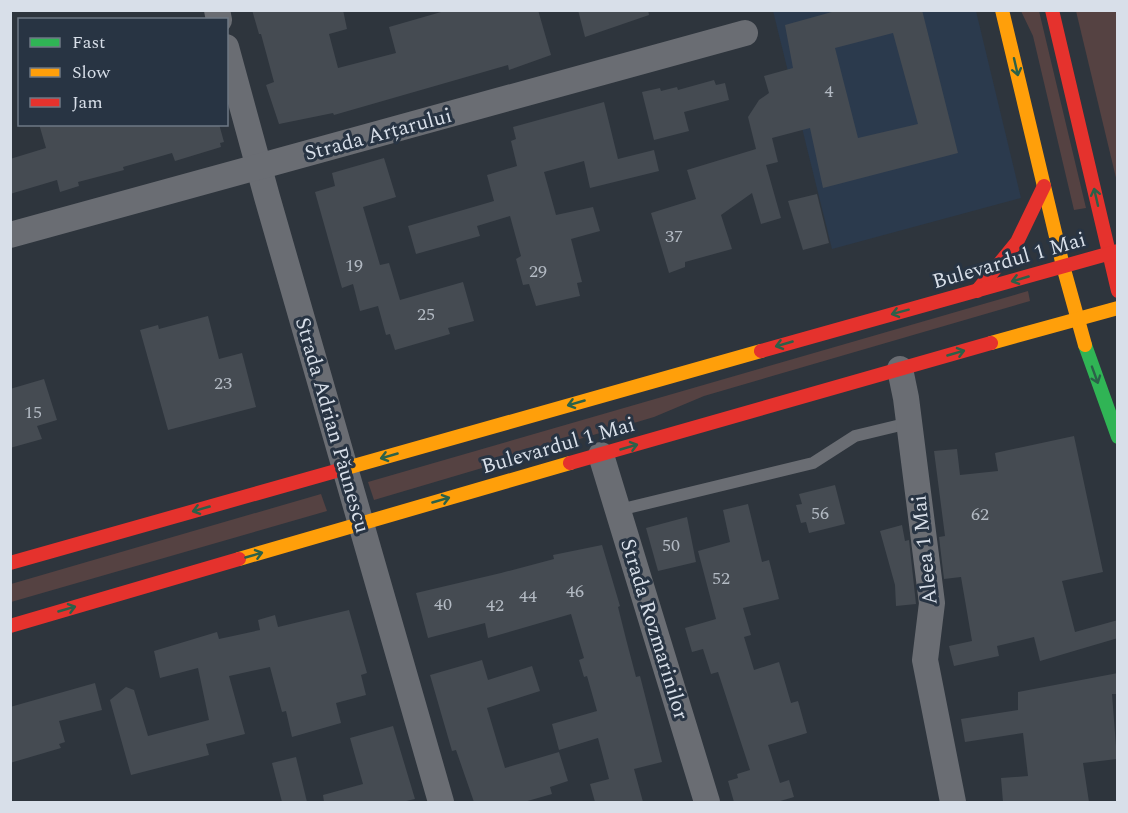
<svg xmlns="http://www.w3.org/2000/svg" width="1128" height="813" font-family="Spectral,serif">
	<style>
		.built { fill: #2b3a4d }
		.green { fill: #554242 }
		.building { fill: #454b52; fill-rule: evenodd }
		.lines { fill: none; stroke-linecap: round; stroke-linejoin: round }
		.lane { stroke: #6a6d73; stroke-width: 12 }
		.street { stroke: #6a6d73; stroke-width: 26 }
		.fast { stroke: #30b455; stroke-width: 14 }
		.slow { stroke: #ff9f0a; stroke-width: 14 }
		.jam { stroke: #e5322d; stroke-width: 14 }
		.oneway { stroke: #2b6149 }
		.labels { text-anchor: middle; stroke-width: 6; stroke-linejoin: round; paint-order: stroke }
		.number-label { font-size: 18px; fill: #b3bac3 }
		.street-label { font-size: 21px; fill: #d8dfe9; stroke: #283443 }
	</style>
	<rect width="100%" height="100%" fill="#2e353d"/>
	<path class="built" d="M 773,11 L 976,11 L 1021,198 L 832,249 Z"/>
	<g class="green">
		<path d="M 1021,11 L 1039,11 L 1086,208 L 1074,210 L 1033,36 Z"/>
		<path d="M 1076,11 L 1117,11 L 1117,182 Z"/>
		<path d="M 1028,291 L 1030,301 L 704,396 L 654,417 L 374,500 L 368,482 Z"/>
		<path d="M 321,494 L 327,511 L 11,602 L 11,584 Z"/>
	</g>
	<g class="building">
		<path d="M 252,10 L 343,10 L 347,29 L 329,34 L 338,68 L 396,53 L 389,27 L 448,10 L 538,10 L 551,55 L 509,70 L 508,65 L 334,115 L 333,113 L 279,124 L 266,85 L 274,82 L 261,34 L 259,34 Z"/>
		<path d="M 578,10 L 648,10 L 649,15 L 585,37 Z"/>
		<path d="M 839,10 L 922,10 L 958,153 L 823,188 L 810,128 L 772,138 L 778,162 L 766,165 L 781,218 L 761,224 L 752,193 L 721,215 L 732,249 L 685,262 L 685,267 L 669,273 L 651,213 L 696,199 L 687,170 L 756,149 L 748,117 L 759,100 L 769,93 L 764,76 L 793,68 L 785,25 ZM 893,33 L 918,124 L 858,138 L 835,48 Z"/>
		<path d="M 714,80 L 716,85 L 725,83 L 729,100 L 684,112 L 689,131 L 654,140 L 642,92 L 660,88 L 661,91 L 677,87 L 678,90 Z"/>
		<path d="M 604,102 L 618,159 L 654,150 L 659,171 L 590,188 L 584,161 L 544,172 L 556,215 L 593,207 L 600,231 L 571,239 L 582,282 L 577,283 L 580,296 L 536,306 L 529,284 L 523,285 L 516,259 L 521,256 L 510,216 L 477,226 L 480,236 L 416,254 L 408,226 L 494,201 L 487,175 L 517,166 L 511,141 L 516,139 L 513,127 Z"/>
		<path d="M 39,124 L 219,124 L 224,142 L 220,143 L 221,147 L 175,161 L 172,153 L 123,167 L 124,170 L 78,182 L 79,186 L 60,192 L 57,180 L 10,194 L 10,159 L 46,148 Z"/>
		<path d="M 384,158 L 396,197 L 363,207 L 380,265 L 389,263 L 400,300 L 463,282 L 474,321 L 448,328 L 450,334 L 395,350 L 390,334 L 386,335 L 378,306 L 360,311 L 353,284 L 342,288 L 315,192 L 335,186 L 332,173 Z"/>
		<path d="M 817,194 L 829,243 L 803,250 L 788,201 Z"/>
		<path d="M 208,316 L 219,359 L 242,353 L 256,407 L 168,430 L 140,330 L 158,325 L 159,329 Z"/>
		<path d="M 44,379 L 57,420 L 37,426 L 42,439 L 10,448 L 10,389 Z"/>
		<path d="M 1074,436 L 1103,572 L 1062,581 L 1075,632 L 1118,620 L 1118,638 L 1040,661 L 1034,637 L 997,646 L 999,656 L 954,666 L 949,646 L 972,641 L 961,577 L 944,579 L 939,537 L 945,536 L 934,451 L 957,449 L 960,475 L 998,471 L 995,453 Z"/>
		<path d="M 835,485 L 845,524 L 809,533 L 806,522 L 801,523 L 796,505 L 802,504 L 799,494 Z"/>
		<path d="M 748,504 L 762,562 L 769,560 L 779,599 L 743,608 L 751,635 L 744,637 L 754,670 L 779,662 L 791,703 L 798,701 L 807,733 L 768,745 L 780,783 L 789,780 L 794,797 L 777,802 L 734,802 L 728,781 L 738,778 L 737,774 L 750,770 L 718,672 L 711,674 L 703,649 L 692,652 L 685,628 L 716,619 L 698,551 L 730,542 L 723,510 Z"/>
		<path d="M 687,517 L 696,562 L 658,571 L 646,528 Z"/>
		<path d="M 902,525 L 905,541 L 909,540 L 916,604 L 896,606 L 895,585 L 880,531 Z"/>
		<path d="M 602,545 L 620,606 L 618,607 L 626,639 L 636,677 L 640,676 L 662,762 L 634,769 L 643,802 L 595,802 L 590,784 L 609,779 L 598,738 L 559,750 L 552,724 L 597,711 L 587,676 L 584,677 L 579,660 L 584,658 L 571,614 L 488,638 L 485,623 L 428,638 L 416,593 L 501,573 L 554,559 L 553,555 Z"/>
		<path d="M 349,610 L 367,673 L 361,675 L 366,695 L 336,703 L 341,723 L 292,737 L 286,711 L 282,712 L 270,667 L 229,676 L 245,734 L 206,744 L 209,755 L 131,775 L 110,700 L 126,687 L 134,690 L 148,736 L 209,720 L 198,668 L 160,678 L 154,651 L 217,632 L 219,639 L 260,630 L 258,620 L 275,615 L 278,627 Z"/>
		<path d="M 482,660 L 488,680 L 532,666 L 540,691 L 487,708 L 505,768 L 559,752 L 568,781 L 550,787 L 552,794 L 524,802 L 474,802 L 456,750 L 452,751 L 430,675 Z"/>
		<path d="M 1118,673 L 1118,694 L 1112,694 L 1117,759 L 1083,763 L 1089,802 L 1003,802 L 1001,778 L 1028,776 L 1023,733 L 965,742 L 961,719 L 1018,710 L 1018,692 Z"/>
		<path d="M 95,683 L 102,710 L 59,721 L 65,742 L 59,744 L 61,748 L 10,763 L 10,707 Z"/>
		<path d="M 393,726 L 415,799 L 402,802 L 324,802 L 323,795 L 363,784 L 350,738 Z"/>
		<path d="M 296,757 L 307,802 L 282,802 L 272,763 Z"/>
	</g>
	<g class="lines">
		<path class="lane" d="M 619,510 L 813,463 L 855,436 L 909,423"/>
		<g class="street">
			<path d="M 217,10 L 219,20"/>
			<path d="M 226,47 L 267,197 L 441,802"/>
			<path d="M 10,235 L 745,33"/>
			<path d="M 900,369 L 906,398 L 932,603 L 925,660 L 953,802"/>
			<path d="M 601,455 L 707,802"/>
		</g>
		<path class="fast" d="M 1085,345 L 1118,437"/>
		<g class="slow">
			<path d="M 1002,10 L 1063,266 L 1085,345"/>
			<path d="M 991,343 L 1118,308"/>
			<path d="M 343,469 L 761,351"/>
			<path d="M 239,559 L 570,463"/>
		</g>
		<g class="jam">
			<path d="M 1052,10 L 1118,291"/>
			<path d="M 977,291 L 1017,242 L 1044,186"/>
			<path d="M 761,351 L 1118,251"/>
			<path d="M 570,463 L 991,343"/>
			<path d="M 10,563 L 343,469"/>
			<path d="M 10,626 L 239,559"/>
		</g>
	</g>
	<defs><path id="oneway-shaft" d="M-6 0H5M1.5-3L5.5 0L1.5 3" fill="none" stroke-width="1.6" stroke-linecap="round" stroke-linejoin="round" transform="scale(1.5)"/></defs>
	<g class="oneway">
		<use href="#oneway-shaft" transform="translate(1016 67) rotate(77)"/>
		<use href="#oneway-shaft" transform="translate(1096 197) rotate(-103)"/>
		<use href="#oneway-shaft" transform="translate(1020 279) rotate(164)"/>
		<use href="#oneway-shaft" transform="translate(900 312) rotate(165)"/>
		<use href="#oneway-shaft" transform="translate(784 344) rotate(164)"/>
		<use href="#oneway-shaft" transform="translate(956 353) rotate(-16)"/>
		<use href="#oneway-shaft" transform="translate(1095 375) rotate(70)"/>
		<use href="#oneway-shaft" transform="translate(576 403) rotate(164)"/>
		<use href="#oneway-shaft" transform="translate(629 447) rotate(-16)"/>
		<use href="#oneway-shaft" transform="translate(389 456) rotate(164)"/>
		<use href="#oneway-shaft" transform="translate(441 500) rotate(-16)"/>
		<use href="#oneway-shaft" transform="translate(201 509) rotate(164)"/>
		<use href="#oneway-shaft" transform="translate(254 555) rotate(-16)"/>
		<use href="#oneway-shaft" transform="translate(67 609) rotate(-16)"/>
	</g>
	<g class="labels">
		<g class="number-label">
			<text x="829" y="97">4</text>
			<text x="674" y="242">37</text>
			<text x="354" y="271">19</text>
			<text x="538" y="277">29</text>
			<text x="426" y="320">25</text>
			<text x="223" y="389">23</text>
			<text x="33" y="418">15</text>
			<text x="820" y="519">56</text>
			<text x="980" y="520">62</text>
			<text x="671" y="551">50</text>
			<text x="721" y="584">52</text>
			<text x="575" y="597">46</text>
			<text x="528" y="602">44</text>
			<text x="443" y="610">40</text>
			<text x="495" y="611">42</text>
		</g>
		<g class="street-label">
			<text transform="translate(378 134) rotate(-15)" y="7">Strada Arțarului</text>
			<text transform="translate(1009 260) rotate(-16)" y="7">Bulevardul 1 Mai</text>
			<text transform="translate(333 425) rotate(74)" y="7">Strada Adrian Păunescu</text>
			<text transform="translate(558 445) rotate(-16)" y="7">Bulevardul 1 Mai</text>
			<text transform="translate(924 550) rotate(-96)" y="7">Aleea 1 Mai</text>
			<text transform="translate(655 629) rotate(73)" y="7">Strada Rozmarinilor</text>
		</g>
	</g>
	<rect width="1128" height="813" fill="none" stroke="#d8dfe9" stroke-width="24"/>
	<rect x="18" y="18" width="210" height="108" fill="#283443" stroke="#6e7885" stroke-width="1.5"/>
	<rect x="30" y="38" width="30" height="9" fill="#30b455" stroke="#6e7885" stroke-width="1.5"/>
	<text x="72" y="48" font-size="18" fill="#d8dfe9">Fast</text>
	<rect x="30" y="68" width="30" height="9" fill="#ff9f0a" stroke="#6e7885" stroke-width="1.5"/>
	<text x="72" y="78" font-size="18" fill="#d8dfe9">Slow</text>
	<rect x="30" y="98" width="30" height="9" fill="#e5322d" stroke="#6e7885" stroke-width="1.5"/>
	<text x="72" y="108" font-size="18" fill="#d8dfe9">Jam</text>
</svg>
